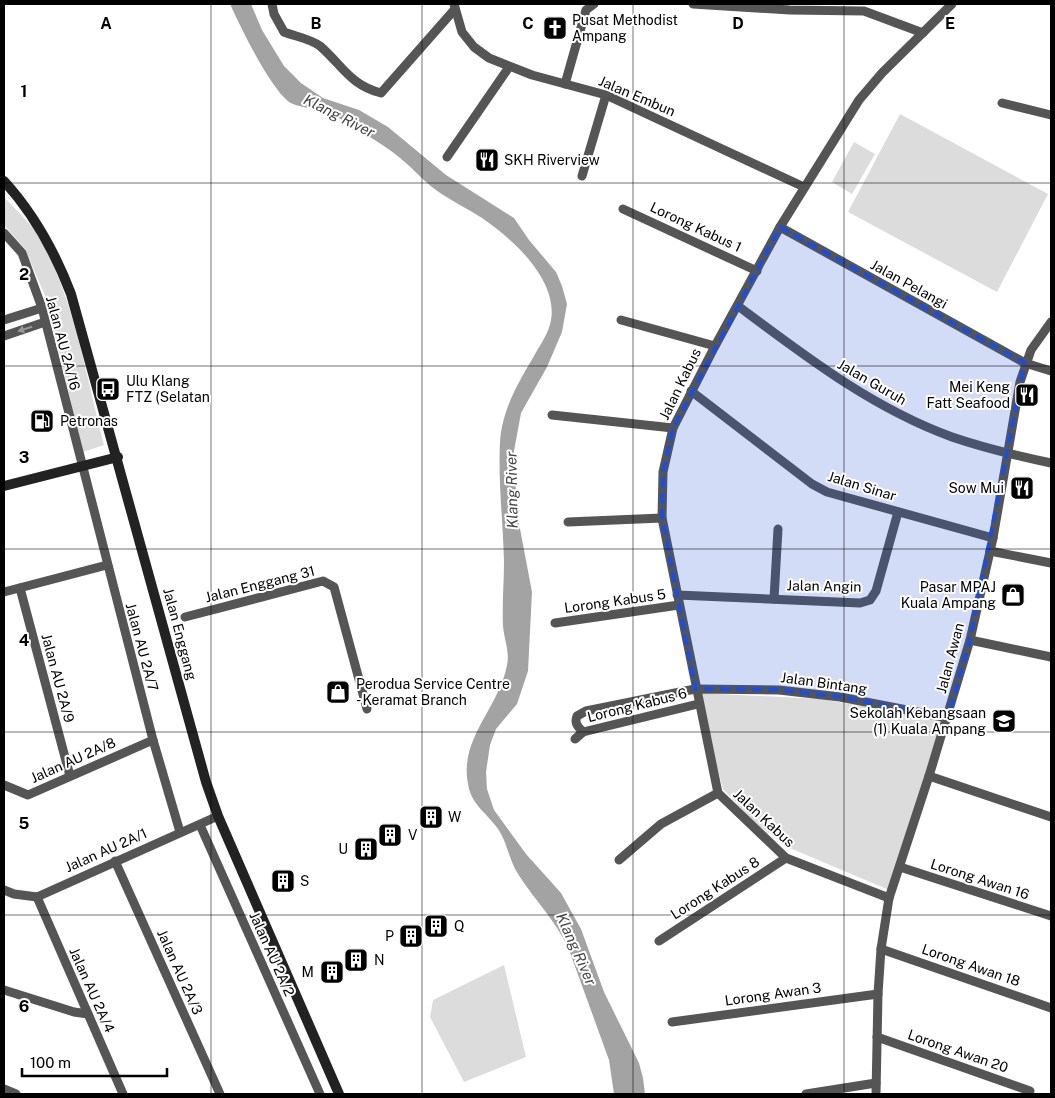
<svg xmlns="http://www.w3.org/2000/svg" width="1055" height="1098" font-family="'Public Sans',sans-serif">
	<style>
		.green { fill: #dcdcdc }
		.water { fill: #a3a3a3 }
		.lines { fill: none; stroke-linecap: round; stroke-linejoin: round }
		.street { stroke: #555; stroke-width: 9 }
		.secondary { stroke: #222; stroke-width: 10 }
		.oneway { fill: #999 }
		.marked { fill: #1d4ed8; fill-opacity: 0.2; stroke: #1d4ed8; stroke-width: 4; stroke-dasharray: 10 6; stroke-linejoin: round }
		.grid { fill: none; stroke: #000; stroke-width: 1; stroke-opacity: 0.55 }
		.labels { text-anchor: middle; stroke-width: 4; stroke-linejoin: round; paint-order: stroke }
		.poi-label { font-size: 14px; fill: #000; stroke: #fff; text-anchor: start }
		.street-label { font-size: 14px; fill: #000; stroke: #fff }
		.water-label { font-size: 15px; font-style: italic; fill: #444; stroke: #fff }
		.grid-label { font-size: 16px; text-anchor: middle; font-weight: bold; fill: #000; stroke: #fff; stroke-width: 4; stroke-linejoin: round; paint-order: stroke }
	</style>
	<rect width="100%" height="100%" fill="#fff"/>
	<g class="green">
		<path d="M 900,114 L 1048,194 L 997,292 L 848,212 Z"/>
		<path d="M 854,142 L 875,154 L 852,194 L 832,182 Z"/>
		<path d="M 4,197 C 15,209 30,222 39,237 C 73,294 87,380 104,445 L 83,452 L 46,298 L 25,249 L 4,225 Z"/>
		<path d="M 698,693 L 821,699 L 943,720 L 889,890 L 790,848 L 756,824 L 723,789 Z"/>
		<path d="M 504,965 L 526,1057 L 464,1082 L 430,1017 L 433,1000 Z"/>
	</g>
	<path class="water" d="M 230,4 L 251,4 L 262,30 L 284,66 L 301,83 L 323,98 L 359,110 L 388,127 L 446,175 L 514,218 L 529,240 L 556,272 L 562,286 L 567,304 L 562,332 L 547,367 L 521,413 L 514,451 L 517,513 L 532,592 L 528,671 L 517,704 L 496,729 L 490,745 L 486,772 L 487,789 L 494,810 L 526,854 L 561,893 L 581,929 L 604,992 L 639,1063 L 643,1078 L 645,1094 L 614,1094 L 609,1060 L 568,947 C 555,920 534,899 518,874 C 508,858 507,839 495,825 C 484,811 471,803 468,784 C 459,738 499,708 507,665 C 510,652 504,639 503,626 C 502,604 504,583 504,561 C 503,522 498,482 500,442 C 502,410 518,383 534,356 C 540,345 549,333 551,320 C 558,280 513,239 482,218 C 467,208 451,201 436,190 C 425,182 417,173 407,164 C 386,145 360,131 337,117 C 324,109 298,108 289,102 C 269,86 241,28 230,4 Z"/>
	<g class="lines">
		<g class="street">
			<path d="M 272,4 L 274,14 L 284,32 C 294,36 311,39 320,46 C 342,65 350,85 381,93 L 455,9"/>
			<path d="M 454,4 L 462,32 L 474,47 L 489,58 L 532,75 L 606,95 L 804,187"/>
			<path d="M 693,4 L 790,10 L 864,11 L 923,33"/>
			<path d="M 565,84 L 586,10 L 594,4"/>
			<path d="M 1002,103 L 1051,115"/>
			<path d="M 447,157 L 509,67"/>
			<path d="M 582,176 L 606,95"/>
			<path d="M 623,209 L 757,271"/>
			<path d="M 780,227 L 1025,363 L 1051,371"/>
			<path d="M 4,233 L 22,253 L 42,308 L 153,740 L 180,832"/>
			<path d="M 738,306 C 805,356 872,408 952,437 C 984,448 1018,456 1051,463"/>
			<path d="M 4,320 L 42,308"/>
			<path d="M 621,320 L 715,346"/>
			<path d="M 4,336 L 45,322"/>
			<path d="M 691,391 L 812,484 L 827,492 L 993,538"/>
			<path d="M 552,415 L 673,428"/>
			<path d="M 568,522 L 662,518"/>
			<path d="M 990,551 L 1051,563"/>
			<path d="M 20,588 L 70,776"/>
			<path d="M 4,592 L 107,565"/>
			<path d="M 677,595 L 860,603 L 870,600 L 876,591 L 898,512"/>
			<path d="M 774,599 L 778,529"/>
			<path d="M 185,617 L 323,581 L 334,587 L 367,709"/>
			<path d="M 555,623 L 679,605"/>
			<path d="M 970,640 L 1051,657"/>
			<path d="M 583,732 C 578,727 574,723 577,716 L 586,711 L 695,689 L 779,690 L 840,697 L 948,718"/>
			<path d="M 575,739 L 583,732 L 698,704"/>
			<path d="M 929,776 L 1051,817"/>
			<path d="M 4,785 L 28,795 L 153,740"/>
			<path d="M 200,825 L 320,1094"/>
			<path d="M 619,860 L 661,824 L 718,793"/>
			<path d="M 115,861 L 220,1094"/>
			<path d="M 900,867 L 1051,916"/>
			<path d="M 4,890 L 14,894 L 37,897 L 218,816"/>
			<path d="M 37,897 L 123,1094"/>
			<path d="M 889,898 L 786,858 L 718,793 L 662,518 L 663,472 L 673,428 L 715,346 L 780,227 L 859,100 L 882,73 L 952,4"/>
			<path d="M 659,941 L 786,858"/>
			<path d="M 881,949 L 1051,1008"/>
			<path d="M 4,990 L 74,1012 L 88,1014"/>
			<path d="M 672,1022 L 878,994"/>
			<path d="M 877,1037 L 1030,1091"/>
			<path d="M 4,1089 L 16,1094"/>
			<path d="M 806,1094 L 876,1083"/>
			<path d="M 876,1094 L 878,994 L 881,949 L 889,898 L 929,776 L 970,640 L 993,538 L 1020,382 L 1031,350 L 1051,322"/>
		</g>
		<g class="secondary">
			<path d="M 4,181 C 35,215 55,252 71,294 L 206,782 L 218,816 L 339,1094"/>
			<path d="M 4,486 L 118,457"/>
		</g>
	</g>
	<defs><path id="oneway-solid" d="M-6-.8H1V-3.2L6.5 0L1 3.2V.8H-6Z" transform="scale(1.25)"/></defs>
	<use class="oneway" href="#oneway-solid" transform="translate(25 329) rotate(162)"/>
	<path class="marked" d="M 780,227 L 1025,363 L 970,640 L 948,718 L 840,697 L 779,690 L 695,689 L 662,518 L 663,472 L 673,428 Z"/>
	<path class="grid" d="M 211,4 L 211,1094M 422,4 L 422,1094M 633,4 L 633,1094M 844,4 L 844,1094M 4,183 L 1051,183M 4,366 L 1051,366M 4,549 L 1051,549M 4,732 L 1051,732M 4,915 L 1051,915"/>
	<defs>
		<g id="church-square" transform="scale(1.25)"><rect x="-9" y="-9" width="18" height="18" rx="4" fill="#000" stroke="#fff"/><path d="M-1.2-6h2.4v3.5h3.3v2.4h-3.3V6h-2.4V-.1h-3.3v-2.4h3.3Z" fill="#fff"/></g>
		<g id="restaurant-square" transform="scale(1.25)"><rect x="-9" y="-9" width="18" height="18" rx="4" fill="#000" stroke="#fff"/><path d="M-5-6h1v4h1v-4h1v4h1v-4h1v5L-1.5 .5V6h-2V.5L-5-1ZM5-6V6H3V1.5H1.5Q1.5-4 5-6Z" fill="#fff"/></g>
		<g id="bus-square" transform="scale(1.25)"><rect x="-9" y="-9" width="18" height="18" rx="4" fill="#000" stroke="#fff"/><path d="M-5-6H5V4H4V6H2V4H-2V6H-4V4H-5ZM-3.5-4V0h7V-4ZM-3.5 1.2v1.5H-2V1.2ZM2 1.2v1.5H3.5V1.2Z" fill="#fff"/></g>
		<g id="fuel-square" transform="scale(1.25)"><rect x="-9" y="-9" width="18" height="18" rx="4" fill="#000" stroke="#fff"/><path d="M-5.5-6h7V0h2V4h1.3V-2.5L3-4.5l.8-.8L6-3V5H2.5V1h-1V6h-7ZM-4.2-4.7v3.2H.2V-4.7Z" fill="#fff"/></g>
		<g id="shop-square" transform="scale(1.25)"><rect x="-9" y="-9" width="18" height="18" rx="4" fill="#000" stroke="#fff"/><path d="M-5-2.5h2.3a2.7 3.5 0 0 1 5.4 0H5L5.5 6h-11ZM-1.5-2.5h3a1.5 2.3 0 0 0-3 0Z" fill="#fff"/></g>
		<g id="school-square" transform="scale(1.25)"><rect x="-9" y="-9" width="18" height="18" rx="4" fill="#000" stroke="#fff"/><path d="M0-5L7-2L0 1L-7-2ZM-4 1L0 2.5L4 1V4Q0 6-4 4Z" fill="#fff"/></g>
		<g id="building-square" transform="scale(1.25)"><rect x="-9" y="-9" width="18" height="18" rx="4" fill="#000" stroke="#fff"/><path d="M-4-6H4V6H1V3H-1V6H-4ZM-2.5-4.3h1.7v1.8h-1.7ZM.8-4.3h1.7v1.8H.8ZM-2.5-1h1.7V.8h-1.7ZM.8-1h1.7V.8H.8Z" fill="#fff"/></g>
	</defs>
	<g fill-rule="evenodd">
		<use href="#church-square" x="555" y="28"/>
		<use href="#restaurant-square" x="487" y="160"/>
		<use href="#bus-square" x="108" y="389"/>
		<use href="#restaurant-square" x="1027" y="395"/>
		<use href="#fuel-square" x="42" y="421"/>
		<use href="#restaurant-square" x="1022" y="488"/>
		<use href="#shop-square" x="1013" y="595"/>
		<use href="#shop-square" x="338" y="692"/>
		<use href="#school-square" x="1004" y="721"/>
		<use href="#building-square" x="431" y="817"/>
		<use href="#building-square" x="390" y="835"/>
		<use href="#building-square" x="366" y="849"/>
		<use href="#building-square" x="283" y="881"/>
		<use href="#building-square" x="436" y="926"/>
		<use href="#building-square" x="411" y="936"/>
		<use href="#building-square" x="356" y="960"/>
		<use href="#building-square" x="332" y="972"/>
	</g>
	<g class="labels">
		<g class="poi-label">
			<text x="572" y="25">Pusat Methodist<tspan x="572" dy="16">Ampang</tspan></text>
			<text x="504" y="165">SKH Riverview</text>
			<text x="126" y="386">Ulu Klang<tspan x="126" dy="16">FTZ (Selatan</tspan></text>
			<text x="1010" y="392" text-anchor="end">Mei Keng<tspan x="1010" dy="16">Fatt Seafood</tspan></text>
			<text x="60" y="426">Petronas</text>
			<text x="1004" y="493" text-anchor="end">Sow Mui</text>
			<text x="996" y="592" text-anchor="end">Pasar MPAJ<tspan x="996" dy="16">Kuala Ampang</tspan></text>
			<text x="356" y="689">Perodua Service Centre<tspan x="356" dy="16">- Keramat Branch</tspan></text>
			<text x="986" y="718" text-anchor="end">Sekolah Kebangsaan<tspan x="986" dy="16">(1) Kuala Ampang</tspan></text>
			<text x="448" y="822">W</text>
			<text x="408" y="840">V</text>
			<text x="348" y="854" text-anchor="end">U</text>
			<text x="300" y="886">S</text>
			<text x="454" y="931">Q</text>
			<text x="394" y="941" text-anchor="end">P</text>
			<text x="374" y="965">N</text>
			<text x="314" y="977" text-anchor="end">M</text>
		</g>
		<g class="street-label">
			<text transform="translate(637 96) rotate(23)" y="5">Jalan Embun</text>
			<text transform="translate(696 227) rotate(25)" y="5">Lorong Kabus 1</text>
			<text transform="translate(909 284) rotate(29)" y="5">Jalan Pelangi</text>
			<text transform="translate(63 343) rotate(75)" y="5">Jalan AU 2A/16</text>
			<text transform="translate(872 382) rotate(30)" y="5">Jalan Guruh</text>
			<text transform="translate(680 384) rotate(-64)" y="5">Jalan Kabus</text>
			<text transform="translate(862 486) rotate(17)" y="5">Jalan Sinar</text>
			<text transform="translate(260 584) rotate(-14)" y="5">Jalan Enggang 31</text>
			<text transform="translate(824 586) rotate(1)" y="5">Jalan Angin</text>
			<text transform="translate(615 601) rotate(-8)" y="5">Lorong Kabus 5</text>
			<text transform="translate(180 634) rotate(75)" y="5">Jalan Enggang</text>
			<text transform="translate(142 647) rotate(75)" y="5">Jalan AU 2A/7</text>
			<text transform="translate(950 658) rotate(-75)" y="5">Jalan Awan</text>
			<text transform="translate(58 678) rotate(75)" y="5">Jalan AU 2A/9</text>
			<text transform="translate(824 683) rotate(8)" y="5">Jalan Bintang</text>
			<text transform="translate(637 705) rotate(-14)" y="5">Lorong Kabus 6</text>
			<text transform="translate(73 760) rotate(-24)" y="5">Jalan AU 2A/8</text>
			<text transform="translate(764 818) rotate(43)" y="5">Jalan Kabus</text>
			<text transform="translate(106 850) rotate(-24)" y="5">Jalan AU 2A/1</text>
			<text transform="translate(980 879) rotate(18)" y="5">Lorong Awan 16</text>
			<text transform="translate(715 888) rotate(-33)" y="5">Lorong Kabus 8</text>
			<text transform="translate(272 954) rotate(66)" y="5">Jalan AU 2A/2</text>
			<text transform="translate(971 965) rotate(19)" y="5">Lorong Awan 18</text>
			<text transform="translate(180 972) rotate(66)" y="5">Jalan AU 2A/3</text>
			<text transform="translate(92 990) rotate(66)" y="5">Jalan AU 2A/4</text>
			<text transform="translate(773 994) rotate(-8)" y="5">Lorong Awan 3</text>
			<text transform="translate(958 1051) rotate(19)" y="5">Lorong Awan 20</text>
		</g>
		<g class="water-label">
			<text transform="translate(339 116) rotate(27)" y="5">Klang River</text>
			<text transform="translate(512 490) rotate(-91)" y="5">Klang River</text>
			<text transform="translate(576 949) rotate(66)" y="5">Klang River</text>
		</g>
	</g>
	<g class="grid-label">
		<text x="106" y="29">A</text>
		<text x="316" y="29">B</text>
		<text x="528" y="29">C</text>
		<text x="738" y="29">D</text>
		<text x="950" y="29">E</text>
		<text x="24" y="97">1</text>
		<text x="24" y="280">2</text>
		<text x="24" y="463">3</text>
		<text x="24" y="646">4</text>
		<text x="24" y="829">5</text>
		<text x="24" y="1012">6</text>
	</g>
	<rect width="1055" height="1098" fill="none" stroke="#000000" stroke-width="10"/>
	<path d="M22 1068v8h145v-8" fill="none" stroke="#000000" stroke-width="2.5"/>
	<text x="30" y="1068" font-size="15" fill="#000000" stroke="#ffffff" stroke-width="4" paint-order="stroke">100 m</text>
</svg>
